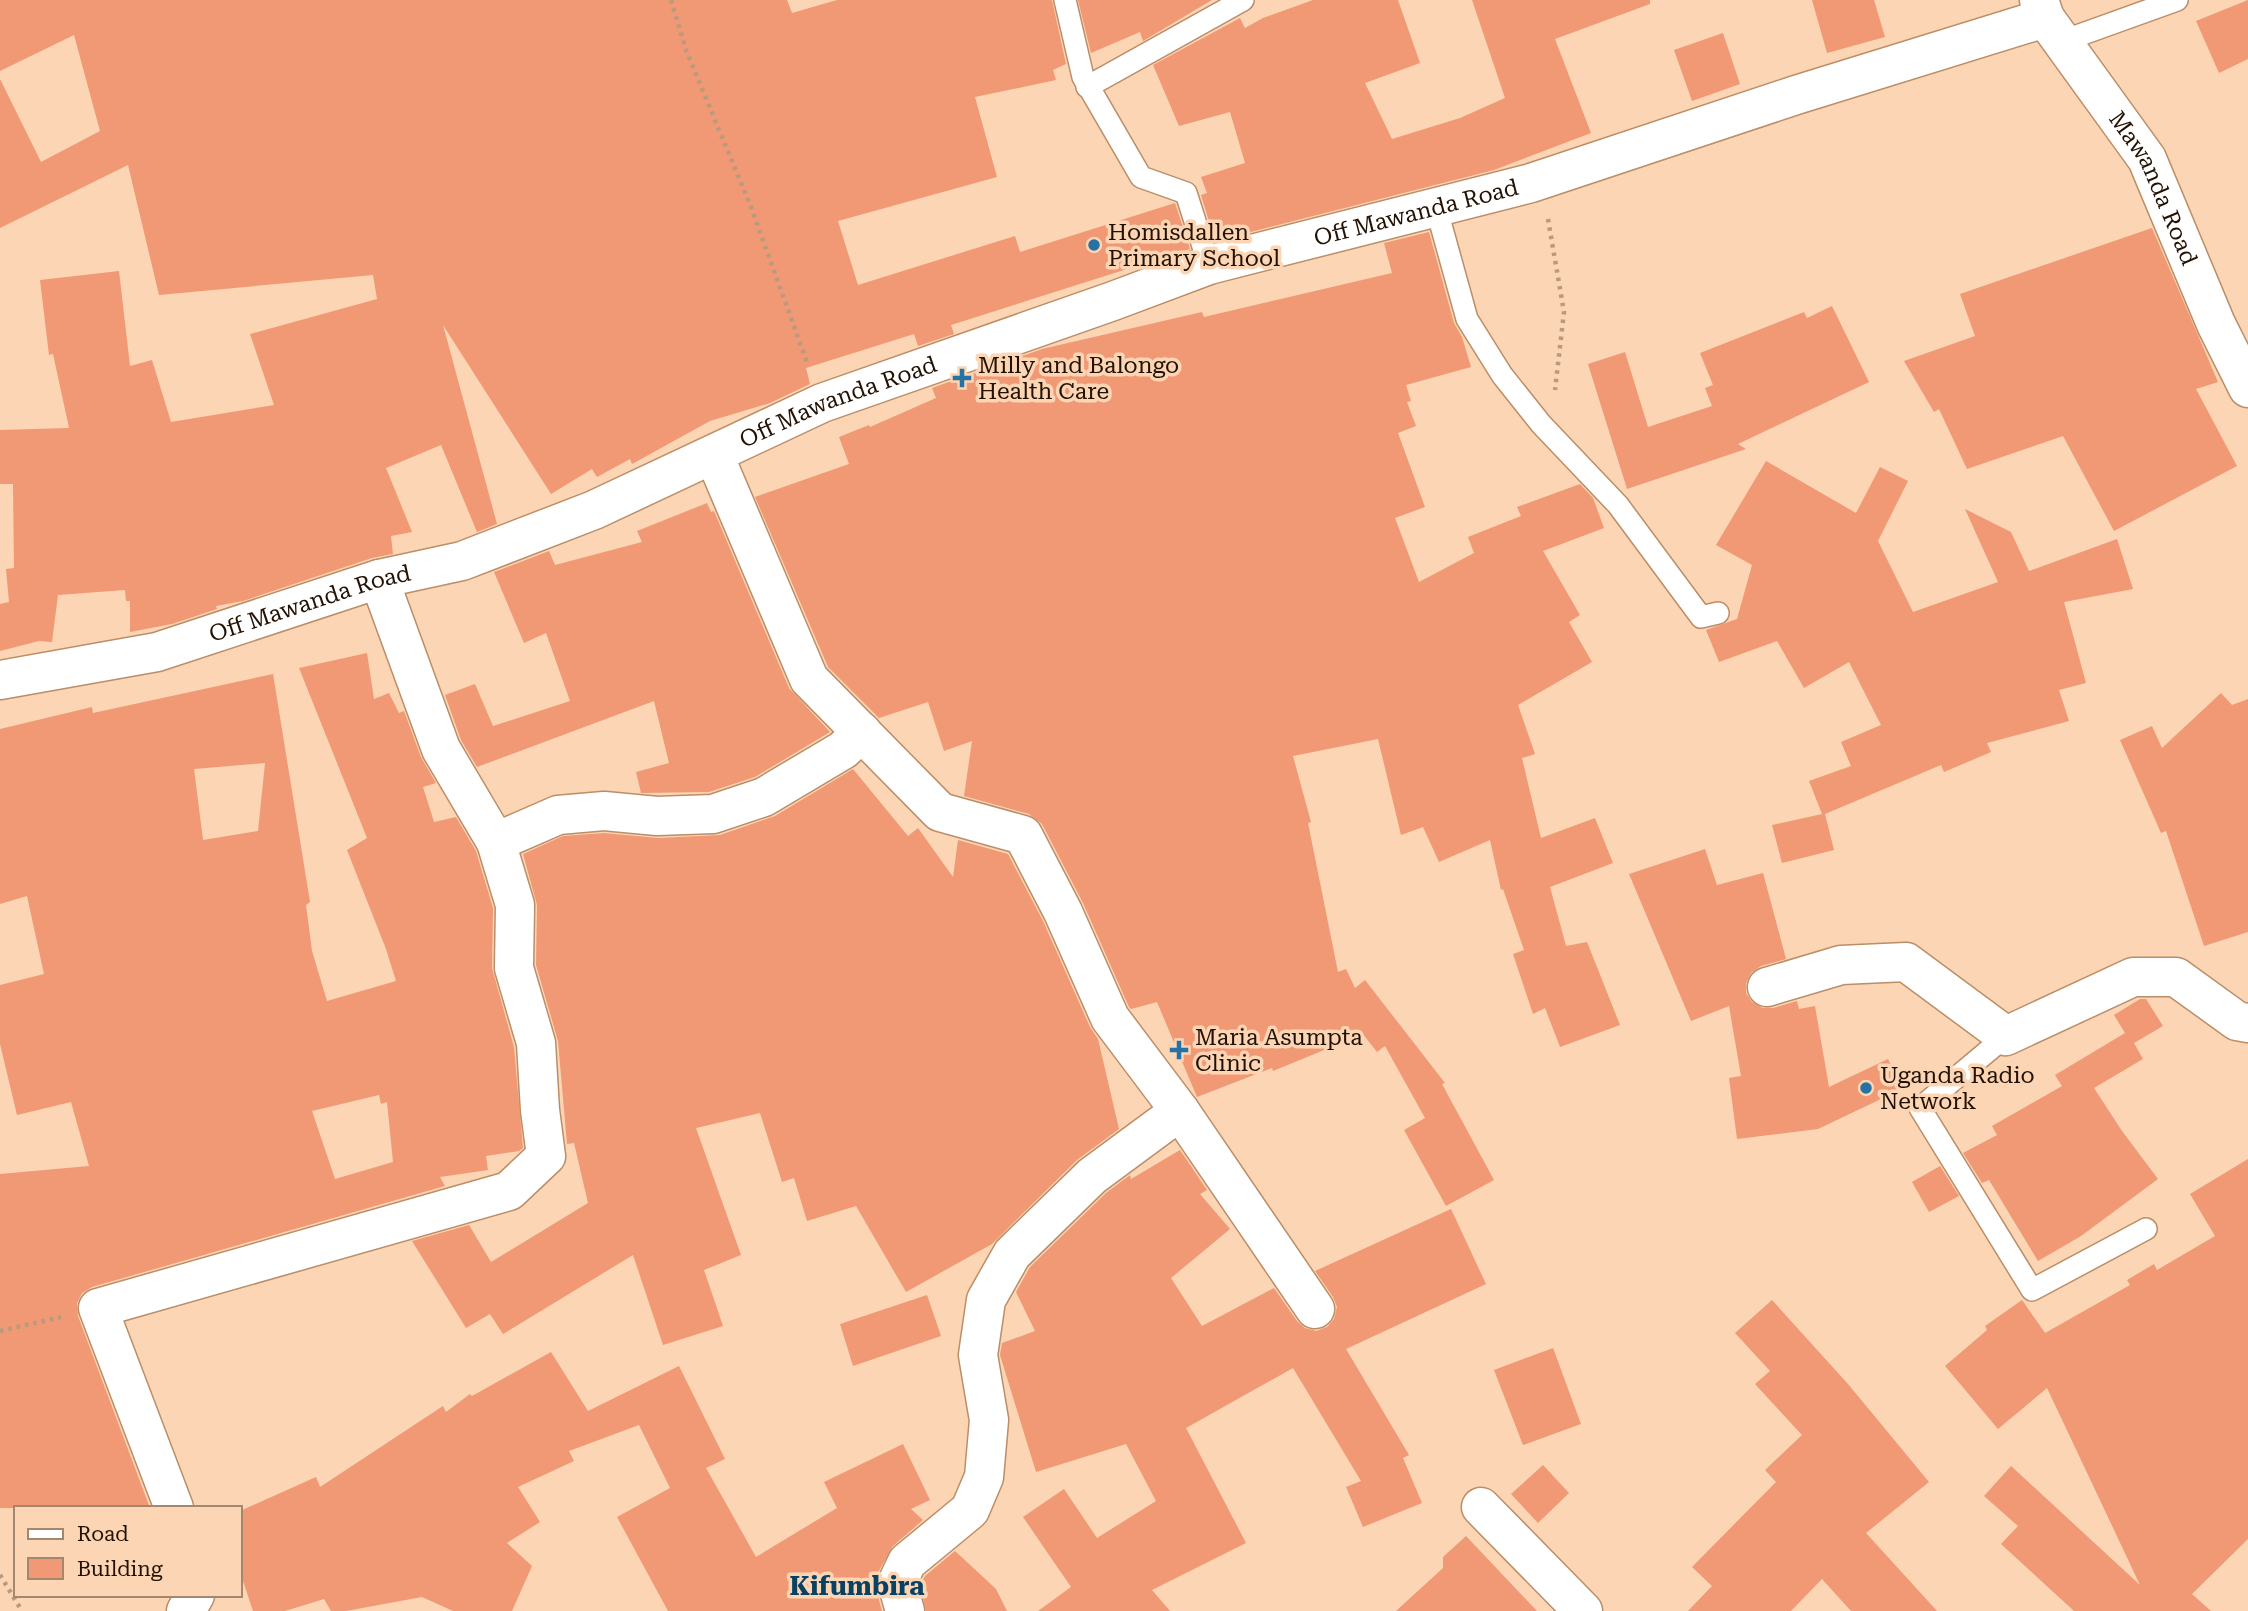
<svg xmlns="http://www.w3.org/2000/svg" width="2248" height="1611" font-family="'Roboto Serif',serif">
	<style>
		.building { fill: #f19874; fill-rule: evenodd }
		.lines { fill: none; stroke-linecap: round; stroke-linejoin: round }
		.lane-casing { stroke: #bb8e67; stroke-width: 24 }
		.street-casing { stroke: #bb8e67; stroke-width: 41 }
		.secondary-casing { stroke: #bb8e67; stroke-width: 41 }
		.path { stroke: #ba9a7f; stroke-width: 4.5; stroke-dasharray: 3.5 5; stroke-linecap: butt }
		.lane { stroke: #fff; stroke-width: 21 }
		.street { stroke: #fff; stroke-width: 38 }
		.secondary { stroke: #fff; stroke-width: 38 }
		.poi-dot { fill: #2672a5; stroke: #fbd5b4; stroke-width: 2.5 }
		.labels { text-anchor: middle; stroke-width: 7; stroke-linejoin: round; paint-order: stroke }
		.street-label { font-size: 23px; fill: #231204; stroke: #fbd5b4 }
		.poi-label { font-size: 23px; fill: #231204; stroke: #fbd5b4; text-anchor: start }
		.quarter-label { font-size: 26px; font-weight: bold; fill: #094163; stroke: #fbd5b4 }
	</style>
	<rect width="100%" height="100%" fill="#fbd5b4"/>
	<g class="building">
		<path d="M 0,0 L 787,0 L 792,13 L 837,0 L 1052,0 L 1066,64 L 1053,70 L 1056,80 L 975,97 L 997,177 L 838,221 L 858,285 L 1015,236 L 1020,252 L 1175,203 L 1190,249 L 951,325 L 954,334 L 918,346 L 914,334 L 806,368 L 810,384 L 770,403 L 710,421 L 632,464 L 630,459 L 597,477 L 592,469 L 551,494 L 443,325 L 497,524 L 477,532 L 441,445 L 386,468 L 412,532 L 391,536 L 393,554 L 372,558 L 243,601 L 216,606 L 217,609 L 172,624 L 130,632 L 130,601 L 126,601 L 125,590 L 58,595 L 52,642 L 39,641 L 0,651 L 0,604 L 9,602 L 6,569 L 14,568 L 13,484 L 0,484 L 0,430 L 69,428 L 53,354 L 49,355 L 40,280 L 119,271 L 130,366 L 152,360 L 171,422 L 274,405 L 250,334 L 377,299 L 373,275 L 159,295 L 128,165 L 0,228 L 0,79 L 41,162 L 100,131 L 74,35 L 0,71 Z"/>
		<path d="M 1078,0 L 1212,0 L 1143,41 L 1140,32 L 1091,53 Z"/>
		<path d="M 1313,0 L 1398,0 L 1420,63 L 1365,83 L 1392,139 L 1460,118 L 1505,98 L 1472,0 L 1650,0 L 1650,4 L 1555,39 L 1591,133 L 1494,170 L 1215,241 L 1201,195 L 1207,193 L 1201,177 L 1245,163 L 1230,112 L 1179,126 L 1153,65 L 1240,18 L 1245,28 L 1263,18 Z"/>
		<path d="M 1812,0 L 1874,0 L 1885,37 L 1827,53 Z"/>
		<path d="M 2248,0 L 2248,59 L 2219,73 L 2196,21 Z"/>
		<path d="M 1723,33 L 1740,84 L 1692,101 L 1674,50 Z"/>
		<path d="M 2152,228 L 2218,382 L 2196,389 L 2237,466 L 2114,531 L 2063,436 L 1967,469 L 1939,409 L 1934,412 L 1904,361 L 1975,336 L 1960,294 Z"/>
		<path d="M 1429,232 L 1454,323 L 1462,337 L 1471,367 L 1406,385 L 1411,401 L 1407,402 L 1416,426 L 1398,433 L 1425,507 L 1395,518 L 1419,582 L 1474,553 L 1468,537 L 1521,516 L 1517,507 L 1580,484 L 1593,498 L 1604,528 L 1543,551 L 1580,615 L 1569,622 L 1592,662 L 1518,705 L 1535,754 L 1522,758 L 1541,838 L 1595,818 L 1613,863 L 1550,887 L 1566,946 L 1587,942 L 1620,1025 L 1560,1047 L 1545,1008 L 1533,1014 L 1513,954 L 1524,950 L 1503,889 L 1501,890 L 1490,840 L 1439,862 L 1423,827 L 1401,835 L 1378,739 L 1293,756 L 1311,822 L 1308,823 L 1338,972 L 1346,969 L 1355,988 L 1365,980 L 1445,1083 L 1442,1084 L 1494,1180 L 1446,1206 L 1404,1130 L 1425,1118 L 1385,1046 L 1377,1052 L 1363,1034 L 1273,1071 L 1272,1068 L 1197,1097 L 1157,1002 L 1131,1009 L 1129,1007 L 1083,903 L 1042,824 L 1029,814 L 964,796 L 972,741 L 944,751 L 928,702 L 879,718 L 828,667 L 755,497 L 849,464 L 839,437 L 869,425 L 870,427 L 936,398 L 932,388 L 1042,349 L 1202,312 L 1204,317 L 1392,273 L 1384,243 Z"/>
		<path d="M 1832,306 L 1869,382 L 1738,444 L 1746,449 L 1627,489 L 1588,364 L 1625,352 L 1648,427 L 1712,406 L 1705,388 L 1713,385 L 1700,353 L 1804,312 L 1807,318 Z"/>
		<path d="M 1766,461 L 1856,513 L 1880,467 L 1908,481 L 1878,541 L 1913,612 L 1998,582 L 1965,509 L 2011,532 L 2029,571 L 2117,539 L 2133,589 L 2064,602 L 2086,683 L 2059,690 L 2069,721 L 1987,743 L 1991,752 L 1944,772 L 1941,765 L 1825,814 L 1834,850 L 1782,863 L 1772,825 L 1822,814 L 1809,781 L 1851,766 L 1841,742 L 1881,725 L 1849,662 L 1804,688 L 1777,641 L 1719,662 L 1706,630 L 1737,619 L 1752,565 L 1716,545 Z"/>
		<path d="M 707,503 L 711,512 L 714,511 L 789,688 L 830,732 L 755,777 L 709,792 L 641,793 L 636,772 L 669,763 L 654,701 L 477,767 L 461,740 L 445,695 L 475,684 L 493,726 L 570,701 L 546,633 L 524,643 L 494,572 L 549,551 L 555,565 L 642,542 L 637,531 Z"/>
		<path d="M 367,653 L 374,699 L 389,693 L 399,713 L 404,711 L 421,757 L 436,783 L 423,787 L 434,822 L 456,817 L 476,851 L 493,908 L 492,968 L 514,1047 L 523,1148 L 519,1151 L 486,1156 L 488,1170 L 440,1177 L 445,1186 L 92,1287 L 82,1293 L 77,1303 L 78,1316 L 150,1508 L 0,1508 L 0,1174 L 89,1166 L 71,1102 L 17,1115 L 0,1044 L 0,985 L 44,974 L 27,896 L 0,904 L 0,729 L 92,707 L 93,713 L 273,674 L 310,902 L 306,905 L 312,951 L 327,1001 L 396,981 L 386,949 L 347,850 L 367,838 L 299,668 ZM 265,763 L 258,831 L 203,840 L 194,769 ZM 379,1095 L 381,1104 L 387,1102 L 393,1162 L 335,1179 L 312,1111 Z"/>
		<path d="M 2221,693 L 2232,705 L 2248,699 L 2248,932 L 2204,946 L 2166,831 L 2161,833 L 2120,740 L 2152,726 L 2162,748 Z"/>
		<path d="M 853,769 L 908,836 L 918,828 L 953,877 L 958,840 L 1008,854 L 1043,921 L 1090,1027 L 1098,1039 L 1119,1129 L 1077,1160 L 992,1244 L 906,1292 L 856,1206 L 807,1221 L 794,1178 L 782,1182 L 760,1113 L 696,1128 L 741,1255 L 704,1270 L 723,1326 L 663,1345 L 633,1255 L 503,1334 L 490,1314 L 466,1328 L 412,1241 L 469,1225 L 491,1262 L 588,1203 L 574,1143 L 567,1144 L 558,1041 L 536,965 L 537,905 L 523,854 L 563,836 L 604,833 L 658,838 L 720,835 L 775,816 Z"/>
		<path d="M 1705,849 L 1717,885 L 1763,873 L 1786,959 L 1761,966 L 1751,973 L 1746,983 L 1746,993 L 1752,1002 L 1763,1008 L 1773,1008 L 1797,1001 L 1799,1009 L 1815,1006 L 1829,1087 L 1888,1059 L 1902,1089 L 1818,1129 L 1737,1139 L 1729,1078 L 1741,1076 L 1729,1006 L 1691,1021 L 1629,874 Z"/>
		<path d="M 2140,999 L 2146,999 L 2163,1026 L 2134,1043 L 2143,1059 L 2094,1088 L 2122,1131 L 2158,1179 L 2081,1236 L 2038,1261 L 1989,1180 L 1982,1183 L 1963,1153 L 1997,1135 L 1992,1126 L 2062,1086 L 2055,1075 L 2125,1033 L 2114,1015 Z"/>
		<path d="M 1180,1150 L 1207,1190 L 1200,1194 L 1230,1229 L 1171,1278 L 1202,1326 L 1274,1288 L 1297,1321 L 1305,1328 L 1316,1331 L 1327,1327 L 1334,1319 L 1337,1307 L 1333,1297 L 1315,1271 L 1451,1209 L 1486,1284 L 1346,1349 L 1409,1455 L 1403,1458 L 1422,1503 L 1363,1527 L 1346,1487 L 1361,1481 L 1293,1368 L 1186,1428 L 1246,1543 L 1152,1590 L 1170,1611 L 1038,1611 L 1071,1587 L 1023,1517 L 1064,1489 L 1097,1538 L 1156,1501 L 1126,1444 L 1036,1472 L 1000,1355 L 1002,1343 L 1035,1331 L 1016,1292 L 1030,1267 L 1106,1193 L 1130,1175 L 1131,1179 Z"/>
		<path d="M 2248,1159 L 2248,1539 L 2192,1594 L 2211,1611 L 2074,1611 L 2001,1544 L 2018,1526 L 1984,1496 L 2011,1466 L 2140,1585 L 2047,1388 L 1998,1429 L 1945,1366 L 1987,1330 L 1985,1326 L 2022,1300 L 2045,1333 L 2130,1285 L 2127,1280 L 2154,1264 L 2157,1270 L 2215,1236 L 2190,1194 Z"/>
		<path d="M 1940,1166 L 1959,1196 L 1929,1212 L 1912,1182 Z"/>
		<path d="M 927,1295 L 941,1336 L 853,1366 L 840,1324 Z"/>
		<path d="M 1772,1300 L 1848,1384 L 1929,1482 L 1866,1533 L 1937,1611 L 1851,1611 L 1822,1579 L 1791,1611 L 1688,1611 L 1712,1586 L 1692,1567 L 1776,1482 L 1765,1470 L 1802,1435 L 1755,1384 L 1770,1371 L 1735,1333 Z"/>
		<path d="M 1553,1348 L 1581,1424 L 1523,1445 L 1494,1370 Z"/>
		<path d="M 551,1352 L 588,1411 L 679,1366 L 725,1459 L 706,1468 L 756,1557 L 837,1508 L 824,1482 L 903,1444 L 930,1500 L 911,1509 L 923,1520 L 893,1546 L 877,1574 L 876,1589 L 882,1611 L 668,1611 L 617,1517 L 670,1488 L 639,1425 L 569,1451 L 574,1461 L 518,1487 L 540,1522 L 507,1543 L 532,1566 L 512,1611 L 453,1611 L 422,1597 L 346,1611 L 331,1611 L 324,1599 L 285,1611 L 253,1611 L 240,1572 L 240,1511 L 316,1477 L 320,1487 L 443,1406 L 446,1412 L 470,1394 L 472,1396 Z"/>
		<path d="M 1543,1465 L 1569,1493 L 1538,1523 L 1511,1494 Z"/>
		<path d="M 1466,1536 L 1537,1611 L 1396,1611 L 1443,1568 L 1443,1557 Z"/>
		<path d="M 955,1551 L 996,1589 L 1007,1611 L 926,1611 L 920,1585 L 925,1576 Z"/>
	</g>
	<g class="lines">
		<g class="lane-casing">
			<g id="lane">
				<path d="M 1065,0 L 1083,77 L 1141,177 L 1186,193 L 1209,265"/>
				<path d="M 2063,41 L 2177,0"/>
				<path d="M 1087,87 L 1243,0"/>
				<path d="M 1436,207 L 1467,319 L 1502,375 L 1541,424 L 1618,505 L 1701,617 L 1718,613"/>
				<path d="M 2006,1036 L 1920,1108 L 2032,1290 L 2146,1229"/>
			</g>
		</g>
		<g class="street-casing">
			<g id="street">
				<path d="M 714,455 L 809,679 L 940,812 L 1023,835 L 1063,912 L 1110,1018 L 1180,1111 L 1315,1309"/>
				<path id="s1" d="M 0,680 L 157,652 L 379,579 L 462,561 L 594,510 L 822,403 L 1113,301 L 1209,265 L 1531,183 L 1796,95 L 2045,18"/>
				<path d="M 496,842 L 558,815 L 604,811 L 657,816 L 713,814 L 764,797 L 843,750 L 862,732"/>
				<path d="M 1767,987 L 1841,965 L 1906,962 L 2006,1036 L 2133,977 L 2176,977 L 2237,1021 L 2248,1023"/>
				<path d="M 1481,1507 L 1583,1611"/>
				<path d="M 174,1508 L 98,1308 L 509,1191 L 546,1156 L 540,1110 L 536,1043 L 514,968 L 515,905 L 496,842 L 441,749 L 379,579"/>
				<path d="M 186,1611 L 195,1595"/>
				<path d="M 905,1611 L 897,1583 L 907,1562 L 970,1510 L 984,1477 L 989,1420 L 978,1355 L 986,1300 L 1012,1254 L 1092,1176 L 1180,1111"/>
			</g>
		</g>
		<g class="secondary-casing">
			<g id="secondary">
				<path id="s2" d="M 2039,0 L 2045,18 L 2147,159 L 2216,324 L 2248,388"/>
			</g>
		</g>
		<g class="path">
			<path d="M 671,0 L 686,50 L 751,207 L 808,365"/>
			<path d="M 1548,219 L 1564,312 L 1555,390"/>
			<path d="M 0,1331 L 61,1317"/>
			<path d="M 0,1575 L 22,1611"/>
		</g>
		<use href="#lane" class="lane"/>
		<use href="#street" class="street"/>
		<use href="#secondary" class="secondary"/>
	</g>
	<g class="poi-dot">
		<circle cx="1094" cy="245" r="7"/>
		<path d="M958.5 367.5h7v7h7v7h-7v7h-7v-7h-7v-7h7z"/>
		<path d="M1175.5 1039.5h7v7h7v7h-7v7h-7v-7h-7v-7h7z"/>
		<circle cx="1866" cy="1088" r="7"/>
	</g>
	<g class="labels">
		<g class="street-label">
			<text dy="8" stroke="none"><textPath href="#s2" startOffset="222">Mawanda Road</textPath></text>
			<text dy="8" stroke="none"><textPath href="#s1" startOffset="1496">Off Mawanda Road</textPath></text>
			<text dy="8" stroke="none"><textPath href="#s1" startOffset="887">Off Mawanda Road</textPath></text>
			<text dy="8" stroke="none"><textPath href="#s1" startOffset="320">Off Mawanda Road</textPath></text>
		</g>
		<g class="poi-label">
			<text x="1108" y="240">Homisdallen<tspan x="1108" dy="26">Primary School</tspan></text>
			<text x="978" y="373">Milly and Balongo<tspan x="978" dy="26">Health Care</tspan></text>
			<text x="1195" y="1045">Maria Asumpta<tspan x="1195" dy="26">Clinic</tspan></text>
			<text x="1880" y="1083">Uganda Radio<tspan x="1880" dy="26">Network</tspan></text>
		</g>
		<g class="quarter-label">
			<text x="857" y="1595">Kifumbira</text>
		</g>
	</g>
	<rect x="14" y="1506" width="228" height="91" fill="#fbd5b4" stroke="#a5876e" stroke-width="2"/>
	<rect x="28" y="1529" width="35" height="10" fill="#ffffff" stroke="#a5876e" stroke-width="2"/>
	<text x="77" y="1541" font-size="21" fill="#231204">Road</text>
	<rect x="28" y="1558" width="35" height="21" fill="#f19874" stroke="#a5876e" stroke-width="2"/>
	<text x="77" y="1576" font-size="21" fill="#231204">Building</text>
</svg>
